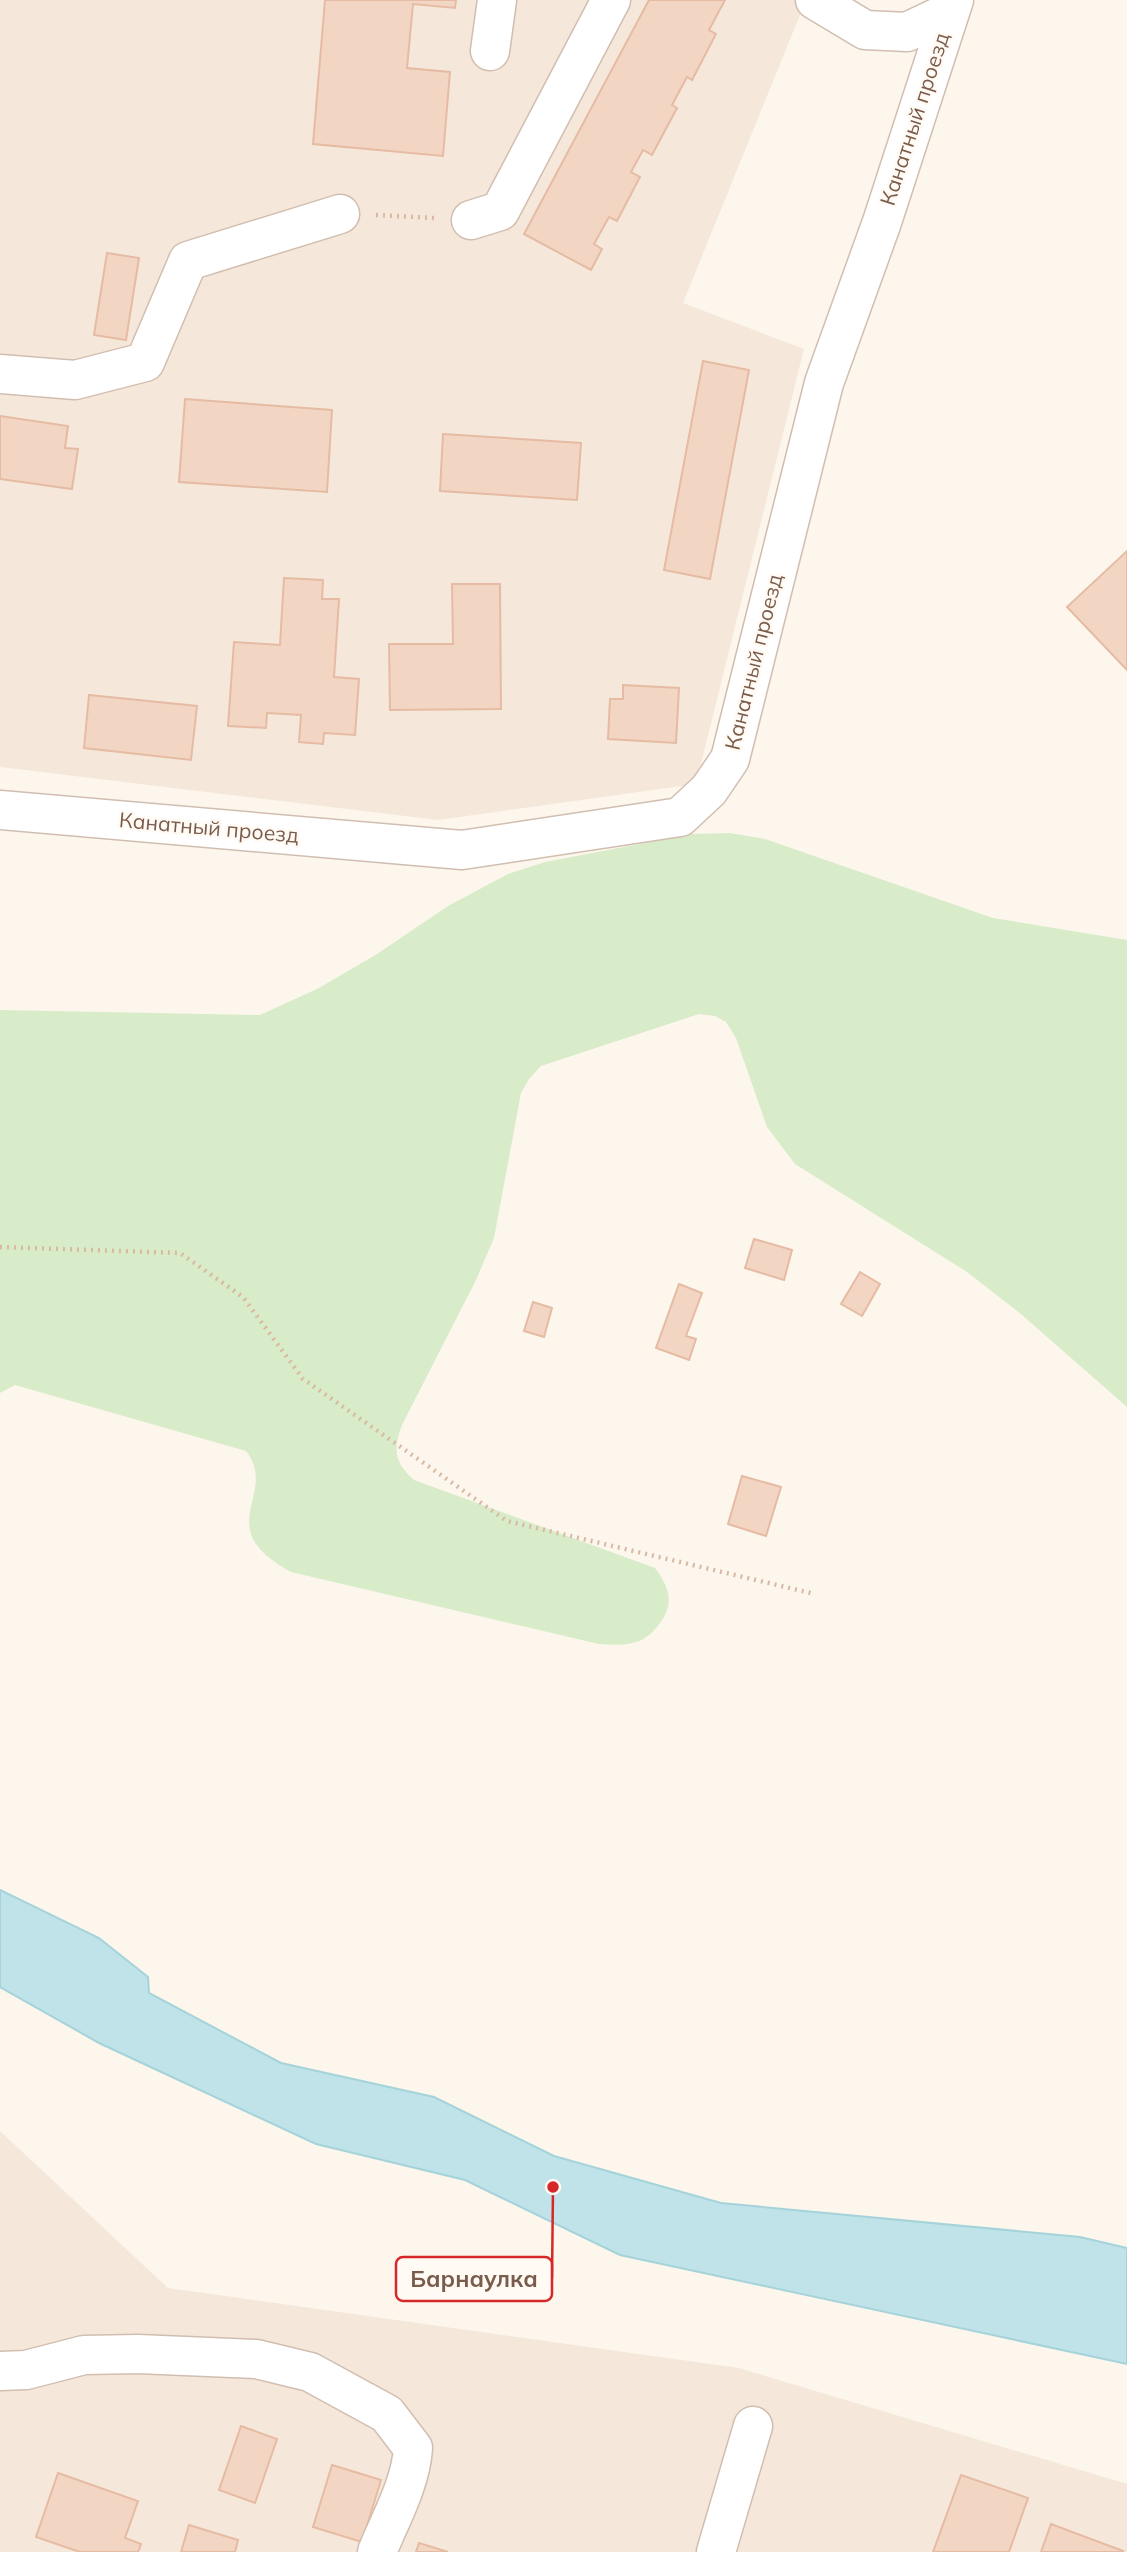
<svg xmlns="http://www.w3.org/2000/svg" width="1127" height="2552" font-family="Mulish,sans-serif">
	<style>
		.residential { fill: #f5e8da }
		.green { fill: #d8ecc9 }
		.water { fill: #bfe3e8; stroke: #a5d3da; stroke-width: 2 }
		.building { fill: #f3d5c3; stroke: #e6bba3; stroke-width: 2 }
		.lines { fill: none; stroke-linecap: round; stroke-linejoin: round }
		.minor-casing { stroke: #d1beb0; stroke-width: 41 }
		.path { stroke: #d9b8a5; stroke-width: 4.5; stroke-dasharray: 2 5; stroke-linecap: butt }
		.minor { stroke: #fff; stroke-width: 38 }
		.labels { text-anchor: middle; stroke-width: 5; stroke-linejoin: round; paint-order: stroke }
		.street-label { font-size: 21px; fill: #7a5c4d; stroke: #fffaf3 }
		.leader { fill: none; stroke: #d62828; stroke-width: 2.5 }
		.callout-dot { fill: #d62828; stroke: #fffaf3; stroke-width: 2.5 }
		.callout { fill: #fffaf3; stroke: #d62828; stroke-width: 2.5 }
		.callout-label { font-size: 23px; text-anchor: middle; font-weight: bold; fill: #7a5c4d }
	</style>
	<rect width="100%" height="100%" fill="#fdf6ec"/>
	<g class="residential">
		<path d="M 0,0 L 806,0 L 683,303 L 804,349 L 696,784 L 438,820 L 0,767 Z"/>
		<path d="M 0,2131 L 168,2288 L 739,2368 L 1127,2484 L 1127,2552 L 0,2552 Z"/>
	</g>
	<path class="green" d="M 730,833 L 765,839 L 993,918 L 1127,940 L 1127,1407 L 1022,1315 L 967,1272 L 795,1164 L 767,1127 L 736,1038 L 726,1022 L 715,1016 L 699,1014 L 541,1066 L 529,1079 L 521,1093 L 494,1238 L 476,1280 L 402,1425 C 393,1449 394,1462 414,1480 L 655,1568 C 669,1587 675,1603 660,1623 C 654,1631 647,1638 639,1641 C 626,1646 612,1645 599,1644 L 291,1572 C 208,1527 280,1495 246,1451 L 15,1385 L 0,1393 L 0,1010 L 260,1015 L 319,988 L 377,954 L 448,906 L 508,874 L 545,862 L 692,834 Z"/>
	<path class="water" d="M 0,1890 L 99,1938 L 148,1977 L 149,1993 L 281,2063 L 434,2097 L 554,2156 L 721,2203 L 1080,2237 L 1127,2248 L 1127,2364 L 620,2255 L 465,2180 L 316,2144 L 99,2043 L 0,1987 Z"/>
	<g class="building">
		<path d="M 325,0 L 456,0 L 455,8 L 413,4 L 407,68 L 450,72 L 443,156 L 313,144 Z"/>
		<path d="M 649,0 L 725,0 L 709,30 L 716,34 L 692,80 L 687,77 L 672,105 L 677,108 L 652,155 L 643,150 L 631,172 L 640,177 L 617,221 L 609,217 L 594,244 L 602,249 L 591,270 L 524,234 Z"/>
		<path d="M 107,253 L 139,258 L 126,340 L 94,335 Z"/>
		<path d="M 703,361 L 749,370 L 710,579 L 664,570 Z"/>
		<path d="M 185,399 L 332,410 L 327,492 L 179,482 Z"/>
		<path d="M 0,416 L 68,426 L 65,448 L 78,449 L 72,489 L 0,479 Z"/>
		<path d="M 443,434 L 581,443 L 577,500 L 440,491 Z"/>
		<path d="M 1127,551 L 1127,670 L 1067,607 Z"/>
		<path d="M 284,578 L 323,580 L 322,599 L 339,599 L 334,677 L 359,679 L 355,735 L 324,733 L 323,744 L 299,742 L 301,715 L 267,713 L 266,728 L 228,726 L 234,642 L 280,645 Z"/>
		<path d="M 452,584 L 500,584 L 501,709 L 390,710 L 389,644 L 453,644 Z"/>
		<path d="M 623,685 L 679,688 L 676,743 L 608,739 L 610,699 L 623,699 Z"/>
		<path d="M 89,695 L 197,706 L 191,760 L 84,748 Z"/>
		<path d="M 754,1239 L 792,1250 L 784,1280 L 745,1268 Z"/>
		<path d="M 860,1272 L 880,1284 L 862,1316 L 841,1304 Z"/>
		<path d="M 679,1284 L 702,1293 L 686,1336 L 696,1339 L 689,1360 L 656,1348 Z"/>
		<path d="M 533,1302 L 552,1308 L 544,1337 L 524,1331 Z"/>
		<path d="M 742,1476 L 781,1487 L 766,1536 L 728,1524 Z"/>
		<path d="M 241,2426 L 277,2439 L 255,2503 L 219,2490 Z"/>
		<path d="M 332,2465 L 381,2480 L 362,2542 L 313,2527 Z"/>
		<path d="M 58,2473 L 138,2501 L 125,2538 L 141,2544 L 138,2552 L 80,2552 L 36,2537 Z"/>
		<path d="M 961,2475 L 1028,2498 L 1009,2552 L 933,2552 Z"/>
		<path d="M 1051,2524 L 1123,2551 L 1122,2552 L 1041,2552 Z"/>
		<path d="M 189,2525 L 238,2540 L 235,2552 L 181,2552 Z"/>
		<path d="M 419,2543 L 448,2552 L 416,2552 Z"/>
	</g>
	<g class="lines">
		<g class="minor-casing">
			<g id="minor">
				<path d="M 815,0 L 865,30 L 907,32 L 949,12"/>
				<path d="M 490,51 L 497,0"/>
				<path d="M 471,220 L 500,211 L 611,0"/>
				<path d="M 0,374 L 75,380 L 145,362 L 188,261 L 340,214"/>
				<path d="M 0,810 L 462,850 L 680,817 L 709,790 L 730,759 L 824,383 L 882,222 L 954,0"/>
				<path d="M 0,2371 L 26,2370 L 84,2355 L 138,2354 L 256,2359 L 310,2372 L 387,2414 L 413,2448 C 411,2483 390,2520 377,2552"/>
				<path d="M 716,2552 L 753,2426"/>
			</g>
		</g>
		<g class="path">
			<path d="M 376,215 L 434,218"/>
			<path d="M 0,1247 L 180,1253 L 243,1297 L 303,1379 L 507,1521 L 815,1594"/>
		</g>
		<use href="#minor" class="minor"/>
	</g>
	<g class="labels">
		<g class="street-label">
			<text transform="translate(915 119) rotate(-72)" y="7">Канатный проезд</text>
			<text transform="translate(754 662) rotate(-76)" y="7">Канатный проезд</text>
			<text transform="translate(209 828) rotate(5)" y="7">Канатный проезд</text>
		</g>
	</g>
	<path class="leader" d="M553 2187L552 2279"/>
	<circle class="callout-dot" cx="553" cy="2187" r="7"/>
	<rect class="callout" x="396" y="2257" width="156" height="44" rx="7"/>
	<g class="callout-label">
		<text x="474" y="2287">Барнаулка</text>
	</g>
</svg>
